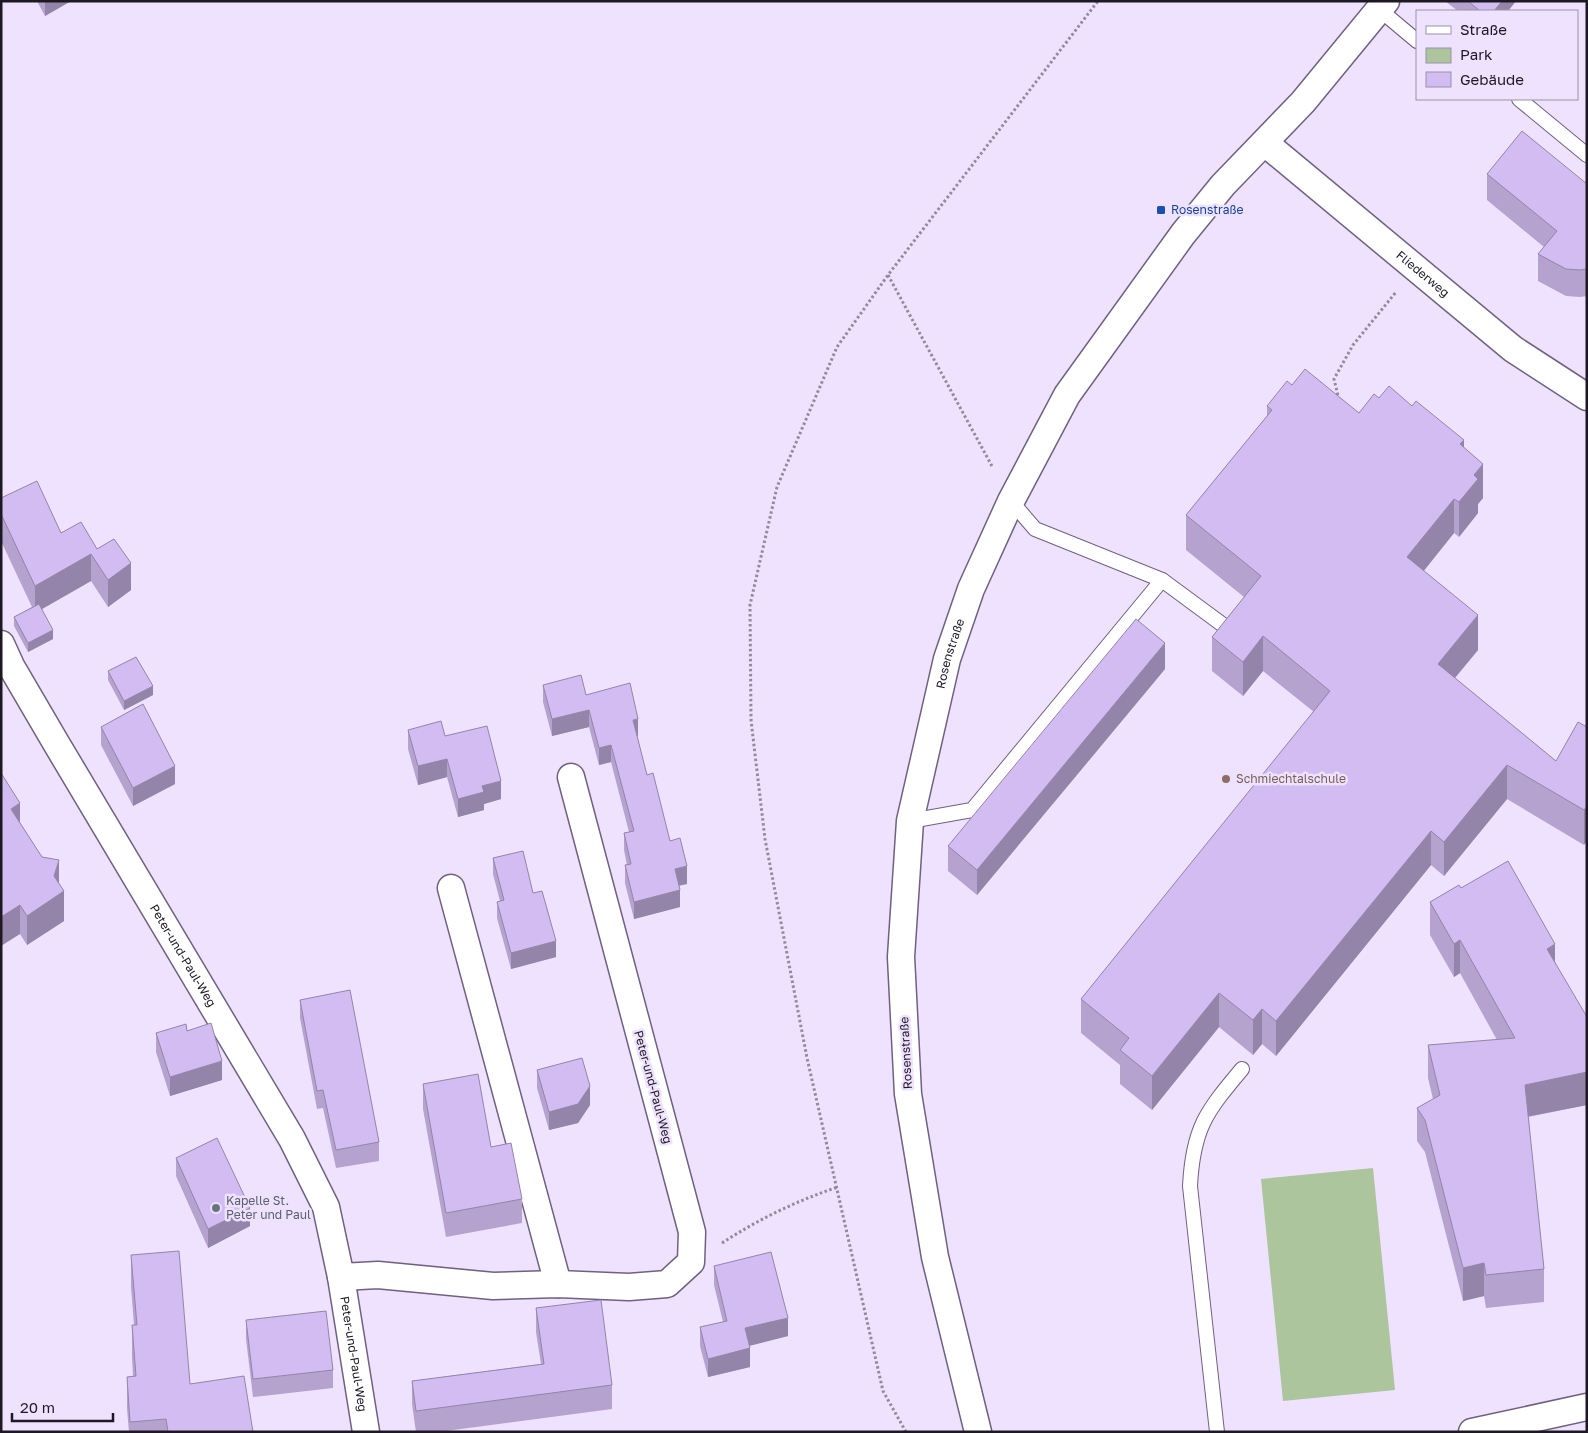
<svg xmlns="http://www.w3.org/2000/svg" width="1588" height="1433" font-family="'Golos Text',sans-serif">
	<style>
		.green { fill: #acc59d }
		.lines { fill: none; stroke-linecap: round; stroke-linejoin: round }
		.service-casing { stroke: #6f6180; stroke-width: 16 }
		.minor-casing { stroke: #6f6180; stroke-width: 29 }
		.path { stroke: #938a9f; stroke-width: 3; stroke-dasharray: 2.5 2.5; stroke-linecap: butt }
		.service { stroke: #fff; stroke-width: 14 }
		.minor { stroke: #fff; stroke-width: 26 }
		.wall { fill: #b5a2cf }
		.shaded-wall { fill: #9484a9 }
		.building { fill: #d3bcf1; stroke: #9484a9 }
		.transit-dot { fill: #1a4fb4; stroke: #eee2ff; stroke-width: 2 }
		.education-dot { fill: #8d6e63; stroke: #eee2ff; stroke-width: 2 }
		.worship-dot { fill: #6b7280; stroke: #eee2ff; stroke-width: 2 }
		.labels { text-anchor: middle; stroke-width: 5; stroke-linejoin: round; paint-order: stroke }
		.transit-label { font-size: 12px; fill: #164399; stroke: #eee2ff; text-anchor: start }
		.street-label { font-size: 12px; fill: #1d1824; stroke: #eee2ff }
		.education-label { font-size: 12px; fill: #785e54; stroke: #eee2ff; text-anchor: start }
		.worship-label { font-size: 12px; fill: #5b616d; stroke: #eee2ff; text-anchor: start }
	</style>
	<rect width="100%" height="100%" fill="#eee2ff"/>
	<path class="green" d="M 1373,1168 L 1395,1390 L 1283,1401 L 1261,1179 Z"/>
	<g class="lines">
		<g class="service-casing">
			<g id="service">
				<path d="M 1380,10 L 1417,41"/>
				<path d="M 1519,99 L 1587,155"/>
				<path d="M 1011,501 L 1035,529 L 1162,580 L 1223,625"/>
				<path d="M 910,821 L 972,810 L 1162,580"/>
				<path d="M 1217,1432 L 1190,1186 C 1193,1128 1206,1112 1242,1069"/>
			</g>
		</g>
		<g class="minor-casing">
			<g id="minor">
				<path id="s1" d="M 1265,143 L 1513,349 L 1587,397"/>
				<path id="s2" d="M 1,644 L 11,666 L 56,743 L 292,1139 L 326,1207 L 341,1277 L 366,1432"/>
				<path d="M 451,888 L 558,1284"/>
				<path d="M 341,1277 L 378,1275 L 493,1286 L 558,1284 L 629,1287 L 667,1284 L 691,1262 L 692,1232 L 571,777"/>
				<path id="s3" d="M 978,1432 L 935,1257 L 908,1094 L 901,957 L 910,821 L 947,659 L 971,589 L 1011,501 L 1067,395 L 1183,234 L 1223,185 L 1303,102 L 1386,1"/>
				<path d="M 1472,1432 L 1587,1407"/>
			</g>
		</g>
		<g class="path">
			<path d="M 888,275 L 993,468"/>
			<path d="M 1339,400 L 1334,379 L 1353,345 L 1396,292"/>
			<path d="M 722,1243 C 759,1219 796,1201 838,1187"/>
			<path d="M 906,1432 L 883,1391 L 807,1058 L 765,839 L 751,720 L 750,605 L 777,487 L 837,347 L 888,275 L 1098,1"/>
		</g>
		<use href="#service" class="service"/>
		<use href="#minor" class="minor"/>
	</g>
	<g class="wall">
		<path d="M 37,1 L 71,1 L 45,16 Z"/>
		<path d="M 1445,1 L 1516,1 L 1508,11 L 1458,11 Z"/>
		<path d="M 1487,174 L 1587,184 L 1587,296 L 1580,297 L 1566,296 L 1538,281 L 1538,254 L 1544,247 L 1487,200 Z"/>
		<path d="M 1292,385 L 1359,413 L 1379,398 L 1464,447 L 1483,498 L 1478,504 L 1478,513 L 1459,537 L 1454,533 L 1423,571 L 1478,650 L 1455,678 L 1556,761 L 1587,727 L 1584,845 L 1507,799 L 1444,876 L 1431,865 L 1276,1056 L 1262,1044 L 1253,1055 L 1219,1027 L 1152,1110 L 1120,1084 L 1120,1065 L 1081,1033 L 1081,999 L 1314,712 L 1263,671 L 1243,696 L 1212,671 L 1212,637 L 1244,597 L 1186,550 L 1186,515 L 1267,416 L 1267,406 Z"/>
		<path d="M 1,498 L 61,533 L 97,549 L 131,590 L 108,607 L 91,581 L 42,609 L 53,639 L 28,652 L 14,626 L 14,617 L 32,607 L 1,541 Z"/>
		<path d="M 1165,669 L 977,895 L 948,871 L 948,846 Z"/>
		<path d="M 108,671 L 153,695 L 124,710 L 108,680 Z"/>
		<path d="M 543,685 L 586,695 L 638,736 L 637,736 L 647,775 L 670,841 L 687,884 L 679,886 L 680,907 L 634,919 L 625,883 L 625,865 L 627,865 L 624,850 L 624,833 L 629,832 L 611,762 L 599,765 L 589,727 L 552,736 L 543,702 Z"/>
		<path d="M 101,727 L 175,784 L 133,806 L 101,745 Z"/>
		<path d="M 408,730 L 445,736 L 501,799 L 484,804 L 484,810 L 458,817 L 447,777 L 418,785 L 408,749 Z"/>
		<path d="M 20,823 L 59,883 L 64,921 L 27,945 L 20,934 Z"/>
		<path d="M 493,858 L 533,893 L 556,957 L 511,969 L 497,918 L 497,902 L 500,901 L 493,874 Z"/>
		<path d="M 1461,888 L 1555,961 L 1587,1105 L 1528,1117 L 1544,1269 L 1544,1302 L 1486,1308 L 1484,1296 L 1463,1301 L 1425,1152 L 1417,1141 L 1417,1108 L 1433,1099 L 1428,1078 L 1428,1045 L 1497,1040 L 1460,973 L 1454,977 L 1430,935 L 1430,902 Z"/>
		<path d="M 300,1000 L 379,1142 L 379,1161 L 336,1168 L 323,1108 L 317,1109 L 300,1018 Z"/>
		<path d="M 187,1031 L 222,1080 L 170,1096 L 156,1052 L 156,1033 Z"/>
		<path d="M 537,1070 L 590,1105 L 578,1123 L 549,1130 L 537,1088 Z"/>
		<path d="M 423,1084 L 491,1147 L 522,1199 L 522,1223 L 446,1237 L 423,1109 Z"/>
		<path d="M 176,1158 L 250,1226 L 208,1248 L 176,1176 Z"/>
		<path d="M 131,1255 L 190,1384 L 253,1432 L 129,1432 L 127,1409 L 127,1377 L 133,1376 L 132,1358 L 132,1325 L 134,1325 L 131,1287 Z"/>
		<path d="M 714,1266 L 788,1336 L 749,1345 L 750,1367 L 708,1377 L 700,1346 L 700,1327 L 723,1322 L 714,1285 Z"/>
		<path d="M 536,1308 L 612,1385 L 612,1409 L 438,1432 L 416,1432 L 412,1404 L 412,1381 L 541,1364 L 536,1332 Z"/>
		<path d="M 246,1320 L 333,1370 L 333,1388 L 253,1397 L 246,1339 Z"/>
	</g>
	<g class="shaded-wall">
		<path d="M 45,1 L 71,1 L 45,16 Z"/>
		<path d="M 1502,1 L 1516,1 L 1508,11 L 1494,11 Z"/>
		<path d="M 1464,440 L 1464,474 L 1460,444 Z"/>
		<path d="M 1483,464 L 1483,498 L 1478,504 L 1478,513 L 1459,537 L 1459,502 L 1474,475 Z"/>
		<path d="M 1454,499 L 1454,533 L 1407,592 L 1407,557 Z"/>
		<path d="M 91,554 L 91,581 L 35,613 L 35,586 Z"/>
		<path d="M 131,563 L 131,590 L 108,607 L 108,580 Z"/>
		<path d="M 1478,615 L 1478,650 L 1438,698 L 1438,664 Z"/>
		<path d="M 53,630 L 53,639 L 28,652 L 28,643 Z"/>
		<path d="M 1263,636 L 1263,671 L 1243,696 L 1243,662 Z"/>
		<path d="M 1165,643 L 1165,669 L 977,895 L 977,870 Z"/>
		<path d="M 153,686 L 153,695 L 124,710 L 124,701 Z"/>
		<path d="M 589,710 L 589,727 L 552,736 L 552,719 Z"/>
		<path d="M 638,719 L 638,736 L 633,738 L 633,720 Z"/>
		<path d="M 611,745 L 611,762 L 599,765 L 599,748 Z"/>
		<path d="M 447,759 L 447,777 L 418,785 L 418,766 Z"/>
		<path d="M 1507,765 L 1507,799 L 1444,876 L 1444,842 Z"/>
		<path d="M 175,766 L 175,784 L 133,806 L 133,788 Z"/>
		<path d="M 501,781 L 501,799 L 484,804 L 484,810 L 458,817 L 458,799 L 482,786 Z"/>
		<path d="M 20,803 L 20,832 L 11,809 Z"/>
		<path d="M 1587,806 L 1587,841 L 1584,845 L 1584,810 Z"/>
		<path d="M 1431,831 L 1431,865 L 1276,1056 L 1276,1021 Z"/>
		<path d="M 59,860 L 59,889 L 64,891 L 64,921 L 27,945 L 27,916 L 54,876 Z"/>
		<path d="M 687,866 L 687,884 L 675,886 L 675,869 Z"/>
		<path d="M 680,890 L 680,907 L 634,919 L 634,902 Z"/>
		<path d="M 20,905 L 20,934 L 1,946 L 1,917 Z"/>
		<path d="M 1460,940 L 1460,973 L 1454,977 L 1454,944 Z"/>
		<path d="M 556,941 L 556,957 L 511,969 L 511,953 Z"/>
		<path d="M 1555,944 L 1555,977 L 1547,949 Z"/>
		<path d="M 1219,993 L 1219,1027 L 1152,1110 L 1152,1076 Z"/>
		<path d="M 1262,1009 L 1262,1044 L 1253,1055 L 1253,1020 Z"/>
		<path d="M 222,1061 L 222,1080 L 170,1096 L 170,1077 Z"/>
		<path d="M 1587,1072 L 1587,1105 L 1525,1117 L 1525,1085 Z"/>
		<path d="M 590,1086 L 590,1105 L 578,1123 L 549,1130 L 549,1112 Z"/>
		<path d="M 250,1208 L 250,1226 L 208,1248 L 208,1229 Z"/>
		<path d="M 1484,1263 L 1484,1296 L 1463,1301 L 1463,1268 Z"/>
		<path d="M 788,1318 L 788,1336 L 745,1347 L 745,1328 Z"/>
		<path d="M 750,1348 L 750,1367 L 708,1377 L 708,1359 Z"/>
	</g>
	<g class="building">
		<path d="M 1468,1 L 1502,1 L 1494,11 L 1480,11 Z"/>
		<path d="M 1522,131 L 1587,184 L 1587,269 L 1580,270 L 1566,269 L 1538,254 L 1557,231 L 1487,174 Z"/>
		<path d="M 1305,369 L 1359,413 L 1374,394 L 1379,398 L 1389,386 L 1412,406 L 1416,401 L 1464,440 L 1460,444 L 1483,464 L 1474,475 L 1478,479 L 1459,502 L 1454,499 L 1407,557 L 1478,615 L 1438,664 L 1556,761 L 1578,722 L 1587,727 L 1587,806 L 1584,810 L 1507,765 L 1444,842 L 1431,831 L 1276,1021 L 1262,1009 L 1253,1020 L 1219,993 L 1152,1076 L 1120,1050 L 1129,1038 L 1081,999 L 1330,691 L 1263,636 L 1243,662 L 1212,637 L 1261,576 L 1186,515 L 1272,410 L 1267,406 L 1287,381 L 1292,385 Z"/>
		<path d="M 37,481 L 61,533 L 81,522 L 97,549 L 114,539 L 131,563 L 108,580 L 91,554 L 35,586 L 1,514 L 1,498 Z"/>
		<path d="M 39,604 L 53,630 L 28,643 L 14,617 Z"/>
		<path d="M 1136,619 L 1165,643 L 977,870 L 948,846 Z"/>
		<path d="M 136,657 L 153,686 L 124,701 L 108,671 Z"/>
		<path d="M 581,675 L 586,695 L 630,683 L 638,719 L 633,720 L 647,775 L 653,773 L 670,841 L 680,838 L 687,866 L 675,869 L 680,890 L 634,902 L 625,865 L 631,864 L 624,833 L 634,831 L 611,745 L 599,748 L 589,710 L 552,719 L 543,685 Z"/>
		<path d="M 143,704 L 175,766 L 133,788 L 101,727 Z"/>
		<path d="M 441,721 L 445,736 L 487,726 L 501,781 L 482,786 L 484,792 L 458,799 L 447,759 L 418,766 L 408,730 Z"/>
		<path d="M 1,773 L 20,803 L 11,809 L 42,857 L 59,860 L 54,876 L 64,891 L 27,916 L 20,905 L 1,917 Z"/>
		<path d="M 523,851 L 533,893 L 542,891 L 556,941 L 511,953 L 497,902 L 504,900 L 493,858 Z"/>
		<path d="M 1508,861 L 1555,944 L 1547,949 L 1587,1017 L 1587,1072 L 1525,1085 L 1544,1269 L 1486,1275 L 1484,1263 L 1463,1268 L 1425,1120 L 1417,1108 L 1440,1095 L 1428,1045 L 1515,1038 L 1460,940 L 1454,944 L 1430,902 L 1459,885 L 1461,888 Z"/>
		<path d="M 350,990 L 379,1142 L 336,1150 L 323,1090 L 317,1091 L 300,1000 Z"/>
		<path d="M 211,1023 L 222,1061 L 170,1077 L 156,1033 L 186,1024 L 187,1031 Z"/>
		<path d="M 582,1058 L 590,1086 L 578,1104 L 549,1112 L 537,1070 Z"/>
		<path d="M 478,1074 L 491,1147 L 511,1143 L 522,1199 L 446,1213 L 423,1084 Z"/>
		<path d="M 217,1138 L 250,1208 L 208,1229 L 176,1158 Z"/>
		<path d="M 179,1251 L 190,1384 L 244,1376 L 253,1432 L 168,1432 L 166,1419 L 130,1422 L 127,1377 L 136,1376 L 132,1325 L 137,1325 L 131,1255 Z"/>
		<path d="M 771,1252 L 788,1318 L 745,1328 L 750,1348 L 708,1359 L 700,1327 L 727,1321 L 714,1266 Z"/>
		<path d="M 601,1300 L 612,1385 L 416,1411 L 412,1381 L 544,1364 L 536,1308 Z"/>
		<path d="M 326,1311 L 333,1370 L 253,1379 L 246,1320 Z"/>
	</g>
	<rect class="transit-dot" x="1156" y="205" width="10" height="10" rx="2.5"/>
	<circle class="education-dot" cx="1226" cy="779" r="5"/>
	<circle class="worship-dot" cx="216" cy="1208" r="5"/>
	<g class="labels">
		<g class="transit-label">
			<text x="1171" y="214">Rosenstraße</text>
		</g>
		<g class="street-label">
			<text dy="4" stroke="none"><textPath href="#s1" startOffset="205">Fliederweg</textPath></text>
			<text dy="4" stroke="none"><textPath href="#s3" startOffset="791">Rosenstraße</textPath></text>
			<text dy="4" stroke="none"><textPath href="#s2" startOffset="361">Peter-und-Paul-Weg</textPath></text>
			<text transform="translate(906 1053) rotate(-93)" y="4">Rosenstraße</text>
			<text transform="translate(653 1087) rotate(75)" y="4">Peter-und-Paul-Weg</text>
			<text dy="4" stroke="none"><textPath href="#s2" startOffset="800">Peter-und-Paul-Weg</textPath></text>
		</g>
		<g class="education-label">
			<text x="1236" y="783">Schmiechtalschule</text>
		</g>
		<g class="worship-label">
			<text x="226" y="1205">Kapelle St.<tspan x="226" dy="14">Peter und Paul</tspan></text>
		</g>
	</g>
	<rect width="1588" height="1433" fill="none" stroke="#1d1824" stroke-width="5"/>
	<rect x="1416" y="10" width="162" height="90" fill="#eee2ff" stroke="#9a91a7"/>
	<rect x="1426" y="26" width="25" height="8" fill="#ffffff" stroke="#9a91a7"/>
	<text x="1460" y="35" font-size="15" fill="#1d1824">Straße</text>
	<rect x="1426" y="48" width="25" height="15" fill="#acc59d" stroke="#9a91a7"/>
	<text x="1460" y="60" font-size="15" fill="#1d1824">Park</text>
	<rect x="1426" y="72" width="25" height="15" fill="#d3bcf1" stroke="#9a91a7"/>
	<text x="1460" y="85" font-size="15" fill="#1d1824">Gebäude</text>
	<path d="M12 1413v8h101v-8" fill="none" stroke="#1d1824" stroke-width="2.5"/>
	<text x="20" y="1413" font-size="15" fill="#1d1824" stroke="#eee2ff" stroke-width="4" paint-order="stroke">20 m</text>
</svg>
